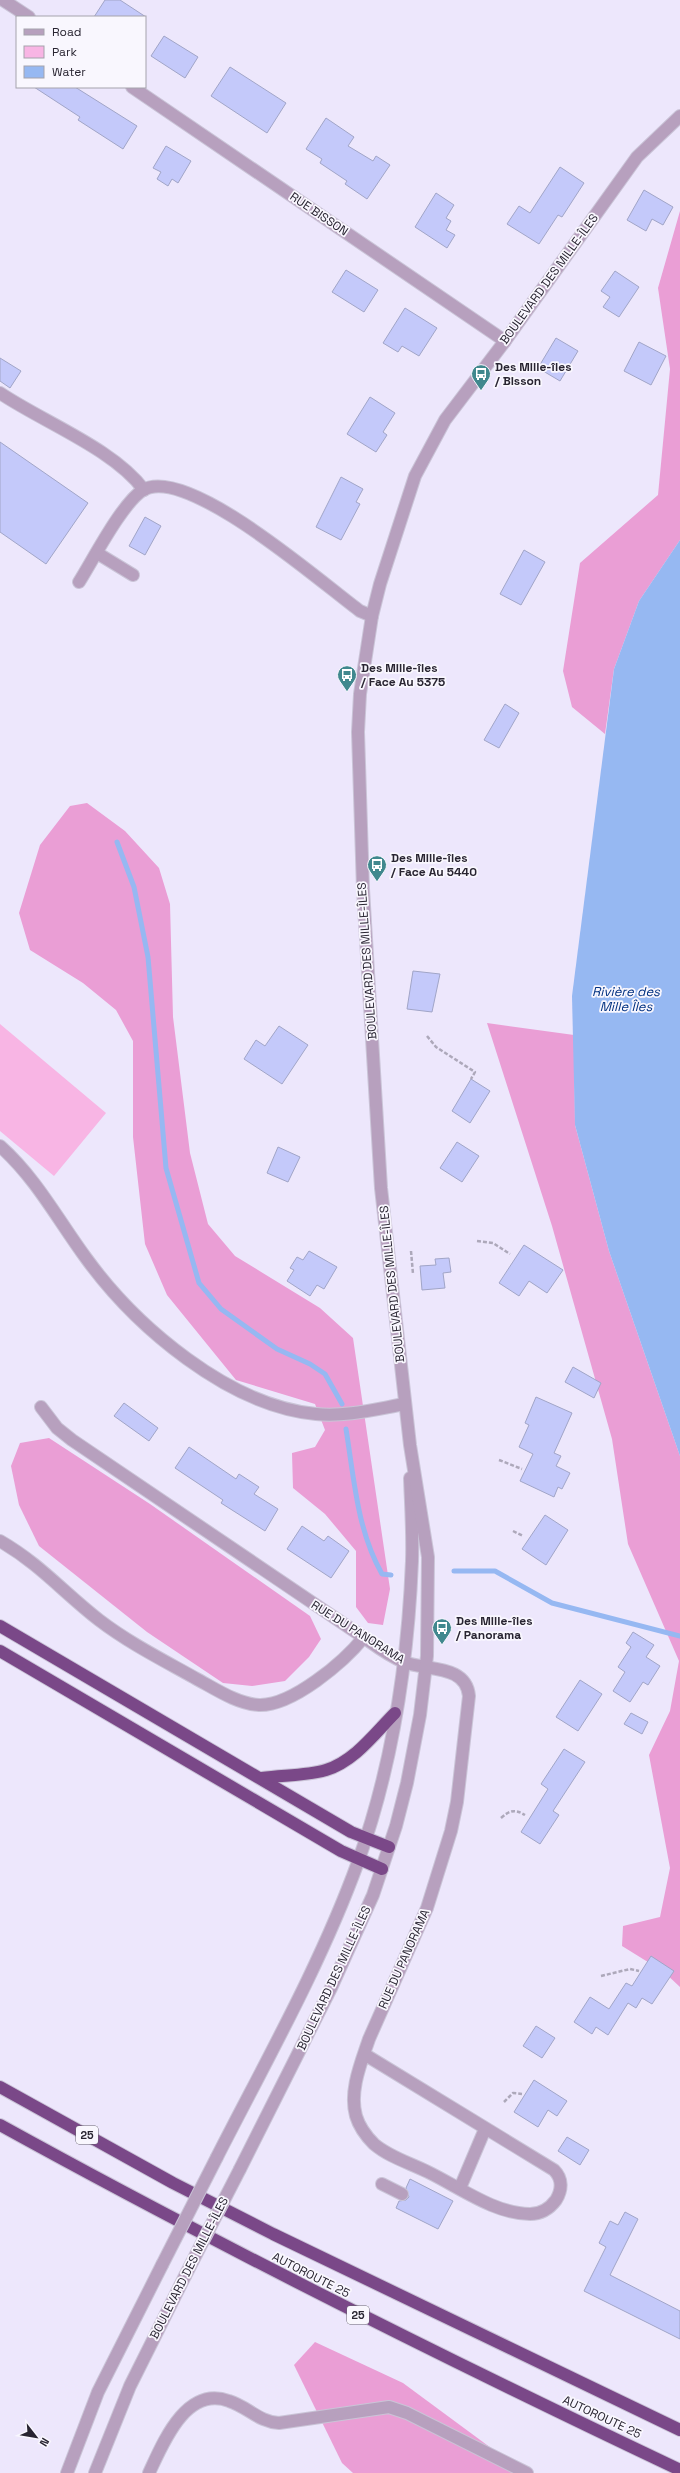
<svg xmlns="http://www.w3.org/2000/svg" width="680" height="2473" font-family="'Space Grotesk',sans-serif">
	<style>
		.green { fill: #f8b5e4 }
		.forest { fill: #ea9ed5 }
		.water { fill: #96b8f2 }
		.lines { fill: none; stroke-linecap: round; stroke-linejoin: round }
		.stream { stroke: #96b8f2; stroke-width: 5 }
		.building { fill: #c4c9fa; stroke: #a1a5c7 }
		.minor-casing { stroke: #cac4d7; stroke-width: 14 }
		.highway-casing { stroke: #cac4d7; stroke-width: 14 }
		.path { stroke: #ada8ba; stroke-width: 2.5; stroke-dasharray: 4 2; stroke-linecap: butt }
		.minor { stroke: #b7a0be; stroke-width: 12 }
		.highway { stroke: #7a4888; stroke-width: 12 }
		.minor-bridge-casing { stroke: #cac4d7; stroke-width: 14; stroke-linecap: butt }
		.minor-bridge { stroke: #b7a0be; stroke-width: 12 }
		.labels { text-anchor: middle; stroke-width: 3.5; stroke-linejoin: round; paint-order: stroke }
		.shield { fill: #f9f7fe; stroke: #67636e; stroke-width: 1 }
		.shield-label { font-size: 11px; font-weight: bold; fill: #282431 }
		.street-label { font-size: 12px; fill: #282431; stroke: #f9f7fe }
		.poi-label { font-size: 12px; font-weight: bold; fill: #282431; stroke: #f9f7fe; text-anchor: start }
		.water-label { font-size: 13px; font-style: italic; fill: #013181; stroke: #f9f7fe }
	</style>
	<rect width="100%" height="100%" fill="#ede7fc"/>
	<path class="green" d="M 0,1024 L 106,1113 L 54,1176 L 0,1131 Z"/>
	<g class="forest">
		<path d="M 680,211 L 680,540 L 639,601 L 614,669 L 605,734 L 572,707 L 563,671 L 580,563 L 658,495 L 670,369 L 658,288 Z"/>
		<path d="M 87,803 L 125,831 L 159,868 L 170,904 L 173,1017 L 190,1153 L 208,1224 L 235,1256 L 320,1308 L 353,1338 L 390,1589 L 383,1625 L 368,1623 L 356,1607 L 356,1551 L 325,1514 L 293,1488 L 292,1453 L 315,1447 L 325,1430 L 315,1404 L 236,1380 L 167,1295 L 145,1244 L 133,1137 L 133,1041 L 116,1010 L 83,983 L 30,950 L 19,913 L 40,845 L 70,806 Z"/>
		<path d="M 487,1023 L 574,1035 L 575,1125 L 609,1251 L 680,1456 L 680,1987 L 664,1972 L 622,1946 L 623,1926 L 660,1917 L 670,1868 L 649,1755 L 670,1711 L 679,1661 L 628,1544 L 612,1439 L 552,1226 Z"/>
		<path d="M 49,1438 L 150,1504 L 310,1616 L 321,1639 L 309,1657 L 285,1681 L 252,1686 L 223,1683 L 147,1632 L 39,1546 L 19,1505 L 11,1466 L 20,1443 Z"/>
		<path d="M 315,2342 L 403,2383 L 525,2473 L 353,2473 L 342,2463 L 294,2365 Z"/>
	</g>
	<path class="water" d="M 680,540 L 680,1456 L 609,1251 L 575,1125 L 572,996 L 614,669 L 639,601 Z"/>
	<g class="lines">
		<g class="stream">
			<path d="M 117,842 L 134,887 L 148,957 L 166,1168 L 199,1283 L 221,1309 L 277,1349 L 310,1364 L 325,1374 L 342,1404"/>
			<path d="M 346,1429 C 354,1478 357,1530 382,1574 L 391,1575"/>
			<path d="M 454,1571 L 495,1571 L 552,1603 L 680,1636"/>
		</g>
	</g>
	<g class="building">
		<path d="M 105,0 L 120,0 L 146,17 L 94,17 Z"/>
		<path d="M 164,36 L 198,57 L 185,78 L 151,56 Z"/>
		<path d="M 230,67 L 286,103 L 267,133 L 211,96 Z"/>
		<path d="M 34,87 L 75,87 L 137,126 L 123,149 L 78,120 L 80,117 Z"/>
		<path d="M 326,118 L 354,137 L 348,146 L 373,161 L 376,156 L 390,165 L 367,199 L 345,184 L 347,181 L 320,163 L 322,159 L 306,149 Z"/>
		<path d="M 166,146 L 191,161 L 178,183 L 172,179 L 168,186 L 157,179 L 161,172 L 153,168 Z"/>
		<path d="M 560,167 L 584,183 L 562,217 L 558,215 L 539,244 L 507,224 L 519,206 L 530,213 Z"/>
		<path d="M 644,190 L 673,207 L 663,225 L 652,219 L 646,231 L 627,220 Z"/>
		<path d="M 436,193 L 454,205 L 446,218 L 451,221 L 446,230 L 455,235 L 447,248 L 415,227 Z"/>
		<path d="M 346,270 L 378,290 L 364,312 L 332,292 Z"/>
		<path d="M 615,271 L 639,287 L 619,317 L 603,307 L 610,297 L 601,291 Z"/>
		<path d="M 405,308 L 437,328 L 419,356 L 402,346 L 398,352 L 383,343 Z"/>
		<path d="M 556,338 L 578,351 L 560,381 L 538,368 Z"/>
		<path d="M 639,342 L 666,356 L 651,385 L 624,371 Z"/>
		<path d="M 0,358 L 21,371 L 10,388 L 0,381 Z"/>
		<path d="M 370,397 L 395,413 L 383,432 L 387,435 L 376,452 L 347,434 Z"/>
		<path d="M 0,442 L 88,503 L 46,564 L 0,532 Z"/>
		<path d="M 341,477 L 363,489 L 356,502 L 360,504 L 341,540 L 316,527 Z"/>
		<path d="M 145,517 L 161,526 L 145,555 L 129,546 Z"/>
		<path d="M 524,550 L 545,562 L 521,605 L 500,594 Z"/>
		<path d="M 505,704 L 519,713 L 499,748 L 484,740 Z"/>
		<path d="M 413,971 L 440,974 L 432,1012 L 407,1009 Z"/>
		<path d="M 279,1026 L 308,1045 L 282,1084 L 244,1059 L 256,1040 L 265,1046 Z"/>
		<path d="M 471,1079 L 490,1091 L 470,1123 L 452,1111 Z"/>
		<path d="M 457,1142 L 479,1156 L 462,1182 L 440,1168 Z"/>
		<path d="M 278,1147 L 300,1157 L 288,1182 L 267,1173 Z"/>
		<path d="M 524,1245 L 563,1270 L 547,1293 L 529,1281 L 519,1296 L 499,1283 Z"/>
		<path d="M 309,1251 L 337,1267 L 324,1289 L 317,1285 L 310,1296 L 287,1281 L 294,1270 L 290,1268 L 297,1257 L 303,1260 Z"/>
		<path d="M 449,1258 L 451,1272 L 443,1273 L 445,1288 L 422,1290 L 420,1266 L 436,1265 L 435,1259 Z"/>
		<path d="M 573,1367 L 601,1383 L 594,1398 L 565,1382 Z"/>
		<path d="M 536,1397 L 572,1413 L 554,1453 L 561,1456 L 556,1466 L 570,1473 L 562,1489 L 558,1487 L 554,1497 L 520,1481 L 533,1454 L 519,1447 L 529,1425 L 525,1423 Z"/>
		<path d="M 124,1403 L 158,1428 L 149,1441 L 114,1416 Z"/>
		<path d="M 189,1447 L 236,1479 L 239,1474 L 259,1487 L 254,1494 L 278,1509 L 265,1531 L 221,1503 L 223,1500 L 175,1468 Z"/>
		<path d="M 545,1515 L 568,1530 L 546,1565 L 522,1549 Z"/>
		<path d="M 302,1526 L 324,1541 L 328,1536 L 349,1551 L 331,1578 L 287,1549 Z"/>
		<path d="M 633,1632 L 654,1645 L 646,1657 L 660,1666 L 648,1685 L 643,1682 L 630,1702 L 613,1691 L 625,1672 L 618,1667 L 631,1647 L 626,1643 Z"/>
		<path d="M 580,1680 L 602,1694 L 578,1731 L 556,1717 Z"/>
		<path d="M 631,1713 L 648,1722 L 642,1734 L 624,1724 Z"/>
		<path d="M 564,1749 L 585,1762 L 553,1811 L 559,1815 L 540,1844 L 521,1832 L 548,1789 L 541,1784 Z"/>
		<path d="M 651,1956 L 674,1971 L 652,2004 L 642,1998 L 636,2008 L 628,2003 L 608,2035 L 596,2027 L 592,2034 L 574,2022 L 590,1997 L 609,2009 L 626,1983 L 632,1986 Z"/>
		<path d="M 536,2026 L 555,2038 L 542,2058 L 523,2046 Z"/>
		<path d="M 534,2080 L 567,2101 L 557,2116 L 548,2110 L 538,2127 L 514,2112 Z"/>
		<path d="M 567,2137 L 589,2150 L 580,2165 L 558,2151 Z"/>
		<path d="M 410,2179 L 453,2201 L 438,2229 L 396,2208 L 399,2201 L 406,2200 L 409,2197 L 406,2188 Z"/>
		<path d="M 625,2212 L 638,2219 L 610,2275 L 680,2311 L 680,2339 L 584,2291 L 606,2247 L 599,2243 L 610,2221 L 618,2225 Z"/>
	</g>
	<g class="lines">
		<g class="minor-casing">
			<g id="minor">
				<path d="M 3,0 L 29,17"/>
				<path d="M 132,87 L 505,341"/>
				<path d="M 0,393 C 43,422 114,449 144,490"/>
				<path d="M 97,553 L 133,575"/>
				<path d="M 79,582 C 93,560 122,503 143,490 C 187,464 323,584 360,611 L 372,616"/>
				<path d="M 0,1146 C 36,1178 58,1220 86,1258 C 136,1327 229,1406 316,1414 C 346,1417 376,1409 405,1404"/>
				<path d="M 41,1407 L 57,1428 L 72,1440 L 369,1641 C 380,1649 392,1657 404,1662 C 426,1671 466,1664 469,1696 L 457,1802 L 451,1831 L 427,1908 L 369,2039 C 361,2063 349,2091 356,2116 C 359,2126 366,2136 374,2144 C 389,2157 410,2163 428,2172 C 459,2187 495,2214 530,2214 C 541,2214 550,2208 556,2200 C 562,2190 563,2179 554,2170 L 364,2054"/>
				<path d="M 0,1541 C 40,1564 64,1593 99,1620 C 129,1643 163,1660 195,1678 C 214,1688 237,1704 259,1705 C 292,1706 344,1662 364,1637"/>
				<path d="M 217,2157 C 266,2061 321,1964 358,1862 C 392,1767 408,1662 412,1561 C 413,1534 411,1506 410,1478"/>
				<path d="M 240,2169 L 331,1988 L 373,1895 L 396,1826 L 407,1783 L 420,1715 L 427,1656 L 428,1557 L 410,1445 L 381,1188 L 363,889 L 358,732 L 360,694 L 372,616 L 380,584 L 415,476 L 445,420 L 505,341 L 637,157 L 680,116"/>
				<path d="M 382,2184 L 402,2194"/>
				<path d="M 460,2188 L 485,2129"/>
				<path d="M 67,2473 L 98,2392 L 162,2265"/>
				<path d="M 95,2473 L 130,2386 L 185,2276"/>
				<path d="M 149,2473 C 163,2443 186,2385 229,2401 C 248,2407 259,2422 279,2423 L 389,2407 L 407,2413 L 527,2473"/>
			</g>
		</g>
		<g class="highway-casing">
			<g id="highway">
				<path d="M 0,1626 L 351,1832 L 389,1847"/>
				<path d="M 0,1651 L 341,1851 L 382,1869"/>
				<path d="M 262,1778 C 283,1775 306,1776 326,1770 C 355,1761 375,1733 395,1713"/>
				<path d="M 0,2087 L 173,2183 L 273,2234 L 680,2430"/>
				<path d="M 0,2125 C 223,2248 450,2361 680,2470"/>
			</g>
		</g>
		<g class="path">
			<path d="M 427,1036 L 436,1047 L 475,1072 L 471,1079"/>
			<path d="M 477,1241 L 493,1243 L 510,1254"/>
			<path d="M 411,1251 L 413,1274"/>
			<path d="M 499,1460 L 522,1469"/>
			<path d="M 513,1531 L 523,1536"/>
			<path d="M 501,1818 C 510,1810 515,1809 525,1815"/>
			<path d="M 601,1976 L 630,1969 L 639,1971"/>
			<path d="M 504,2102 L 513,2093 L 522,2094"/>
		</g>
		<use href="#minor" class="minor"/>
		<use href="#highway" class="highway"/>
		<g class="minor-bridge-casing">
			<g id="minor-bridge">
				<path d="M 162,2265 L 217,2157"/>
				<path d="M 185,2276 L 240,2169"/>
			</g>
		</g>
		<use href="#minor-bridge" class="minor-bridge"/>
	</g>
	<defs>
		<g id="bus-pin" transform="scale(1)"><path d="M0 17L-7.5 6A9.5 9.5 0 1 1 7.5 6Z" fill="#40888e" stroke="#f9f7fe"/><path d="M-5-6H5V4H4V6H2V4H-2V6H-4V4H-5ZM-3.5-4V0h7V-4ZM-3.5 1.2v1.5H-2V1.2ZM2 1.2v1.5H3.5V1.2Z" fill="#fff"/></g>
	</defs>
	<g fill-rule="evenodd">
		<use href="#bus-pin" x="481" y="374"/>
		<use href="#bus-pin" x="347" y="675"/>
		<use href="#bus-pin" x="377" y="865"/>
		<use href="#bus-pin" x="442" y="1628"/>
	</g>
	<g class="labels">
		<g class="shield">
			<rect x="76" y="2126" width="22" height="18" rx="3"/>
			<rect x="347" y="2306" width="22" height="18" rx="3"/>
		</g>
		<g class="shield-label">
			<text x="87" y="2139">25</text>
			<text x="358" y="2319">25</text>
		</g>
		<g class="street-label">
			<text transform="translate(319 214) rotate(34)" y="4">RUE BISSON</text>
			<text transform="translate(549 279) rotate(-54)" y="4">BOULEVARD DES MILLE-ÎLES</text>
			<text transform="translate(367 961) rotate(-94)" y="4">BOULEVARD DES MILLE-ÎLES</text>
			<text transform="translate(392 1284) rotate(-96)" y="4">BOULEVARD DES MILLE-ÎLES</text>
			<text transform="translate(358 1632) rotate(32)" y="4">RUE DU PANORAMA</text>
			<text transform="translate(404 1959) rotate(-66)" y="4">RUE DU PANORAMA</text>
			<text transform="translate(334 1978) rotate(-65)" y="4">BOULEVARD DES MILLE-ÎLES</text>
			<text transform="translate(189 2268) rotate(-63)" y="4">BOULEVARD DES MILLE-ÎLES</text>
			<text transform="translate(311 2275) rotate(27)" y="4">AUTOROUTE 25</text>
			<text transform="translate(602 2417) rotate(25)" y="4">AUTOROUTE 25</text>
		</g>
		<g class="poi-label">
			<text x="495" y="371">Des Mille-îles<tspan x="495" dy="14">/ Bisson</tspan></text>
			<text x="361" y="672">Des Mille-îles<tspan x="361" dy="14">/ Face Au 5375</tspan></text>
			<text x="391" y="862">Des Mille-îles<tspan x="391" dy="14">/ Face Au 5440</tspan></text>
			<text x="456" y="1625">Des Mille-îles<tspan x="456" dy="14">/ Panorama</tspan></text>
		</g>
		<g class="water-label">
			<text x="626" y="996">Rivière des<tspan x="626" dy="15">Mille Îles</tspan></text>
		</g>
	</g>
	<rect x="16" y="16" width="130" height="72" fill="#f9f7fe" stroke="#a5a3ac"/>
	<rect x="24" y="29" width="20" height="6" fill="#b7a0be" stroke="#a5a3ac"/>
	<text x="52" y="36" font-size="12" fill="#282431">Road</text>
	<rect x="24" y="46" width="20" height="12" fill="#f8b5e4" stroke="#a5a3ac"/>
	<text x="52" y="56" font-size="12" fill="#282431">Park</text>
	<rect x="24" y="66" width="20" height="12" fill="#96b8f2" stroke="#a5a3ac"/>
	<text x="52" y="76" font-size="12" fill="#282431">Water</text>
	<g transform="translate(36 2437) rotate(121)" stroke="#f9f7fe" stroke-width="3" paint-order="stroke">
	<path d="M0-3L7 15L0 10L-7 15Z" fill="#282431"/>
	<text y="-6" font-size="11" font-weight="bold" text-anchor="middle" fill="#282431">N</text>
	</g>
</svg>
